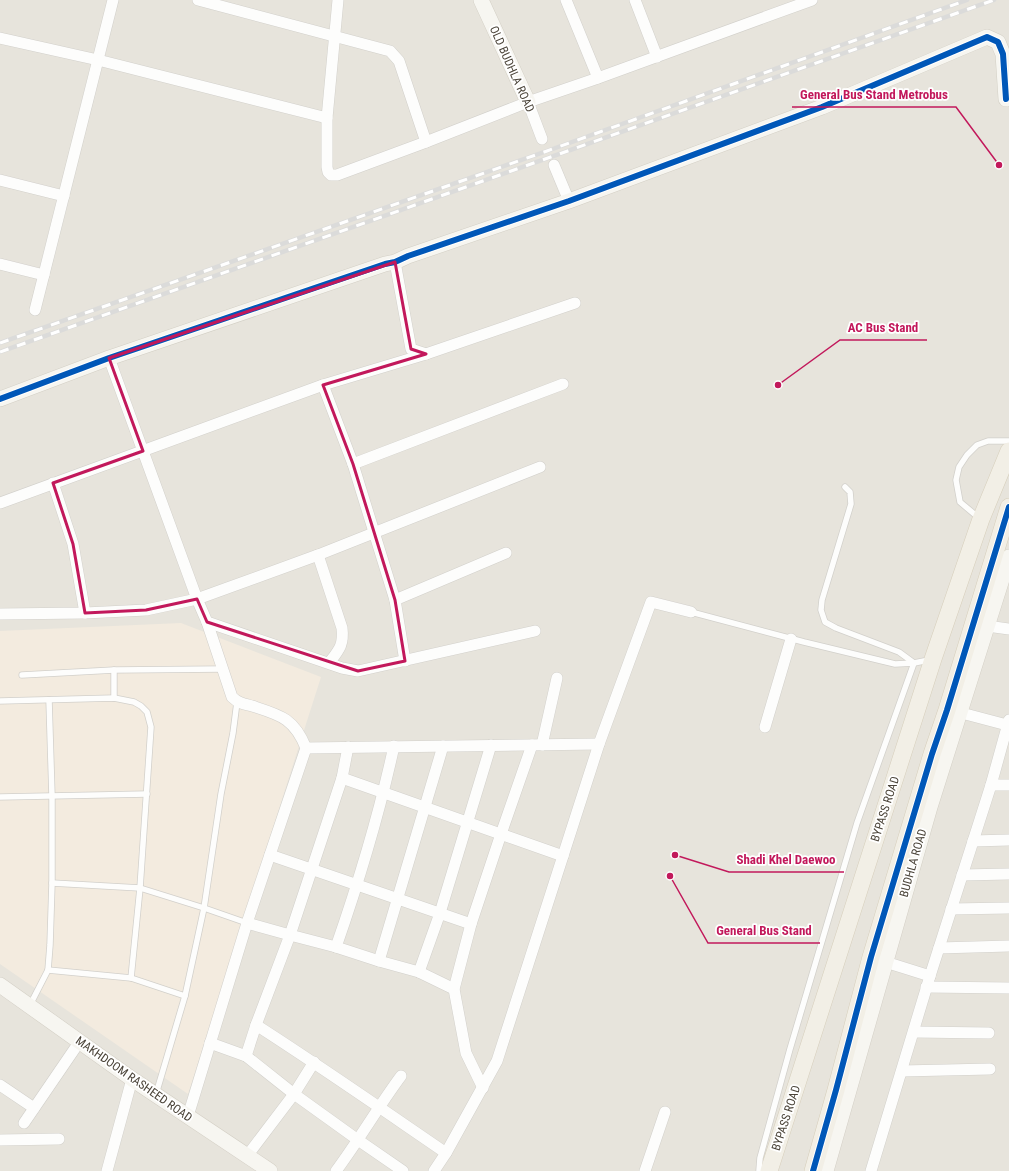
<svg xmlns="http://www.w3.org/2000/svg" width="1009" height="1171" font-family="'Roboto Condensed',sans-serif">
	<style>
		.residential { fill: #e7e4dc }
		.commercial { fill: #f3ebdf }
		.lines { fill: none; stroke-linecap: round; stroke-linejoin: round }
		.lane-casing { stroke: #d2d0cb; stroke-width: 7 }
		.street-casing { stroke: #d2d0cb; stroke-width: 12 }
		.secondary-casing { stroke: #d3cfc5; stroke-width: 16 }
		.primary-casing { stroke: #d6cebb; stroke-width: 18 }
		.lane { stroke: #fdfdfc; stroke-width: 5.5 }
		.street { stroke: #fdfdfc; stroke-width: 11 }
		.secondary { stroke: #f7f6f1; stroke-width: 15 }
		.primary { stroke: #f2efe6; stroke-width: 17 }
		.rail-casing { stroke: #dbdbda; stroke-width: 4.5 }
		.rail { stroke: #fff; stroke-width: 3; stroke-dasharray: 9; stroke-linecap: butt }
		.cycleway-casing { stroke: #fff; stroke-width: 8 }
		.cycleway { stroke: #0057b8; stroke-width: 6 }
		.marked { fill: none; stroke: #c2185b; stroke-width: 3; stroke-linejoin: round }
		.labels { text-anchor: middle; stroke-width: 3.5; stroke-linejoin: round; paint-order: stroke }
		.street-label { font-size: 12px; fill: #4b4439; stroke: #fff }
		.leader { fill: none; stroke: #c2185b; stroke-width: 1.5 }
		.callout-dot { fill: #c2185b; stroke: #fff; stroke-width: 1.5 }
		.callout-label { font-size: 13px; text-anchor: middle; font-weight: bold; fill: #c2185b; stroke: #fff; stroke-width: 3.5; stroke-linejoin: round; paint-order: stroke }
	</style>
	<rect width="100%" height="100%" fill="#f4f2ee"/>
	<rect class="residential" x="0" y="0" width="1009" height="1171"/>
	<path class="commercial" d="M 181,623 L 321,677 L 188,1094 L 0,964 L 0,631 Z"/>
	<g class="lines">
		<g class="lane-casing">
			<g id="lane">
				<path d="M 979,518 L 960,502 L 956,480 L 959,467 L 967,455 L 977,445 L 988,441 L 1009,441"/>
				<path d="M 691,612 L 804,642 L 895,664 L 914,663 L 929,660"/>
				<path d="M 114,670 L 114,698"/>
				<path d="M 22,675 L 114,670 L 223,669"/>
				<path d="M 0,701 L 114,698 L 134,702 L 141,706 L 147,712 L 151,727 L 140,888 L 131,978 L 48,970"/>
				<path d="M 0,797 L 147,794"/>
				<path d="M 52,883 L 140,888 L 204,908 L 247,923"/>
				<path d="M 131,978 L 185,996 L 204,908 L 221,794 L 233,733 L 237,702"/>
				<path d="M 30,1005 L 48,970 L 50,945 L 52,883 L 52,796 L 49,700"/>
				<path d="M 156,1094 L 185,996"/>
				<path d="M 759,1171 L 760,1158 L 790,1049 L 857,823 L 914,663 L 899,652 L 836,628 L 825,622 L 821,610 L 822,600 L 851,504 L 850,492 L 845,487"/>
			</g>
		</g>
		<g class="street-casing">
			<g id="street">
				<path d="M 198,0 L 390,51 L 399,61 L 426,142"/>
				<path d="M 338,0 L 327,118 L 327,167 L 328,172 L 331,175 L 337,175 L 426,142 L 528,102 L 598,78 L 812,0"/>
				<path d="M 566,0 L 598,78"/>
				<path d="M 635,0 L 657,57"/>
				<path d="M 0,38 L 98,60 L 327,118"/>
				<path d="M 528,102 L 542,139"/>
				<path d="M 554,165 L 569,201"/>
				<path d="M 0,180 L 64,196"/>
				<path d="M 395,262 L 411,349 L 426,354"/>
				<path d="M 0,264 L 44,275"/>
				<path d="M 35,310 L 113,0"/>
				<path d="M 109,358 L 197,599 L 207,622 L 342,668 L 358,671 L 535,631"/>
				<path d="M 323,385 L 353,464 L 395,600 L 405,661"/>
				<path d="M 353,464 L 563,384"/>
				<path d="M 53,483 L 73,544 L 85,613"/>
				<path d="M 0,503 L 323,385 L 426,354 L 575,303"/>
				<path d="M 318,555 L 342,628 C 344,645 339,650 329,663"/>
				<path d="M 395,600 L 506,553"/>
				<path d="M 0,614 L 85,613 L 146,610 L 197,599 L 318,555 L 540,467"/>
				<path d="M 980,625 L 1009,629"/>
				<path d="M 954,711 L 1007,725"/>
				<path d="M 765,727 L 791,639"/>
				<path d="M 542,745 L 557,678"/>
				<path d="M 306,748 L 599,744"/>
				<path d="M 342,778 L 563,856"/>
				<path d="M 991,785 L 1009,785"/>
				<path d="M 973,841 L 1009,840"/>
				<path d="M 270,855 L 471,924"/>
				<path d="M 962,875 L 1009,874"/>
				<path d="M 951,909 L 1009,908"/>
				<path d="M 247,923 L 290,935 L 336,947 L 379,961 L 419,972 L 454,989"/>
				<path d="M 336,947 C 359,881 379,815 394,746"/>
				<path d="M 939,948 L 1009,946"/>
				<path d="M 879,960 L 930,976"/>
				<path d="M 379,961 L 443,746"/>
				<path d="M 419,972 L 440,913 L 491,745"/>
				<path d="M 926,987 L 1009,988"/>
				<path d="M 256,1025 C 320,1066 383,1110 446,1153"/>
				<path d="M 914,1032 L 989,1033"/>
				<path d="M 210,1043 L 246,1056 L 294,1094 L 358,1140 L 403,1171"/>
				<path d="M 246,1056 L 256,1025 L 290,935 L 342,778 L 348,747"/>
				<path d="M 902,1071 L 990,1069"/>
				<path d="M 0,1085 L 34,1108"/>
				<path d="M 483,1088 L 466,1053 L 454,989 L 471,924 L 501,834 L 532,745"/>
				<path d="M 188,1116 L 247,923 L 306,748 C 294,718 280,715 252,706 C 244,704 238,703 232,697 L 207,622"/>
				<path d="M 24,1123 L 80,1041"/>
				<path d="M 0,1140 L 59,1139"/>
				<path d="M 247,1156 L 294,1094 L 314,1062"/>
				<path d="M 107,1171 L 132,1079"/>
				<path d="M 336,1171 C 359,1140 378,1107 401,1076"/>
				<path d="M 434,1171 L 446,1153 L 497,1061 L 599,744 L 651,602 L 691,612"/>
				<path d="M 645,1171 L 665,1112"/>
				<path d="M 871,1171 L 930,976 L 991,785 L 1009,720"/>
			</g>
		</g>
		<g class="secondary-casing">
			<g id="secondary">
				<path d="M 481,0 L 528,102"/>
				<path d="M 0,399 L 109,358 L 385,264 L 395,262 L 408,256 L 569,201 L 822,107 L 987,37 L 998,42 L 1003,54 L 1006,99"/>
				<path d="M 0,985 L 132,1079 L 270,1171"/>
				<path d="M 826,1171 L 930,807 L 1009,557"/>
			</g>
		</g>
		<g class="primary-casing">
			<g id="primary">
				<path d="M 769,1171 L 933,659 L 981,519 L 1009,451"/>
				<path d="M 813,1171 L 836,1090 L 871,957 L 932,754 L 947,710 L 1009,507"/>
			</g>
		</g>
		<use href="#lane" class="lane"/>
		<use href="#street" class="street"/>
		<use href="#secondary" class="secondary"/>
		<use href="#primary" class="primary"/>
		<g class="rail-casing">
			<g id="rail">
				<path d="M 0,343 L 547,151 L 967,0"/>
				<path d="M 0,352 L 994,0"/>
			</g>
		</g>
		<use href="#rail" class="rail"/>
		<g class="cycleway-casing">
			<g id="cycleway">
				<path d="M 0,399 L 109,358 L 385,264 L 395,262 L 408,256 L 569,201 L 822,107 L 987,37 L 998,42 L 1003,54 L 1006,99"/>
				<path d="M 813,1171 L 836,1090 L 871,957 L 932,754 L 947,710 L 1009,507"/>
			</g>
		</g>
		<use href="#cycleway" class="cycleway"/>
	</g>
	<path class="marked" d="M 395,262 L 411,349 L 426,354 L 323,385 L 353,464 L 395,600 L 405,661 L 358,671 L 207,622 L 197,599 L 146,610 L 85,613 L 73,544 L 53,483 L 143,451 L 109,358 Z"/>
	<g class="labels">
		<g class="street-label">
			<text transform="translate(512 69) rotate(66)" y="4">OLD BUDHLA ROAD</text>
			<text transform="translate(885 809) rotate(-72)" y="4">BYPASS ROAD</text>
			<text transform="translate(913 863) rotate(-74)" y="4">BUDHLA ROAD</text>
			<text transform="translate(134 1079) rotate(35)" y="4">MAKHDOOM RASHEED ROAD</text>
			<text transform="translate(786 1118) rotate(-72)" y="4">BYPASS ROAD</text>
		</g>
	</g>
	<path class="leader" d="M999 165L956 107H792M778 385L840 340H927M675 855L729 872H844M670 876L708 943H820"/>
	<g class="callout-dot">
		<circle cx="999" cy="165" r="4"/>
		<circle cx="778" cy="385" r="4"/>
		<circle cx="675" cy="855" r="4"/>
		<circle cx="670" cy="876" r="4"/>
	</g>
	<g class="callout-label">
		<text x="874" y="99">General Bus Stand Metrobus</text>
		<text x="883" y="332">AC Bus Stand</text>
		<text x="786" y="864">Shadi Khel Daewoo</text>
		<text x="764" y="935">General Bus Stand</text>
	</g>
</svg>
